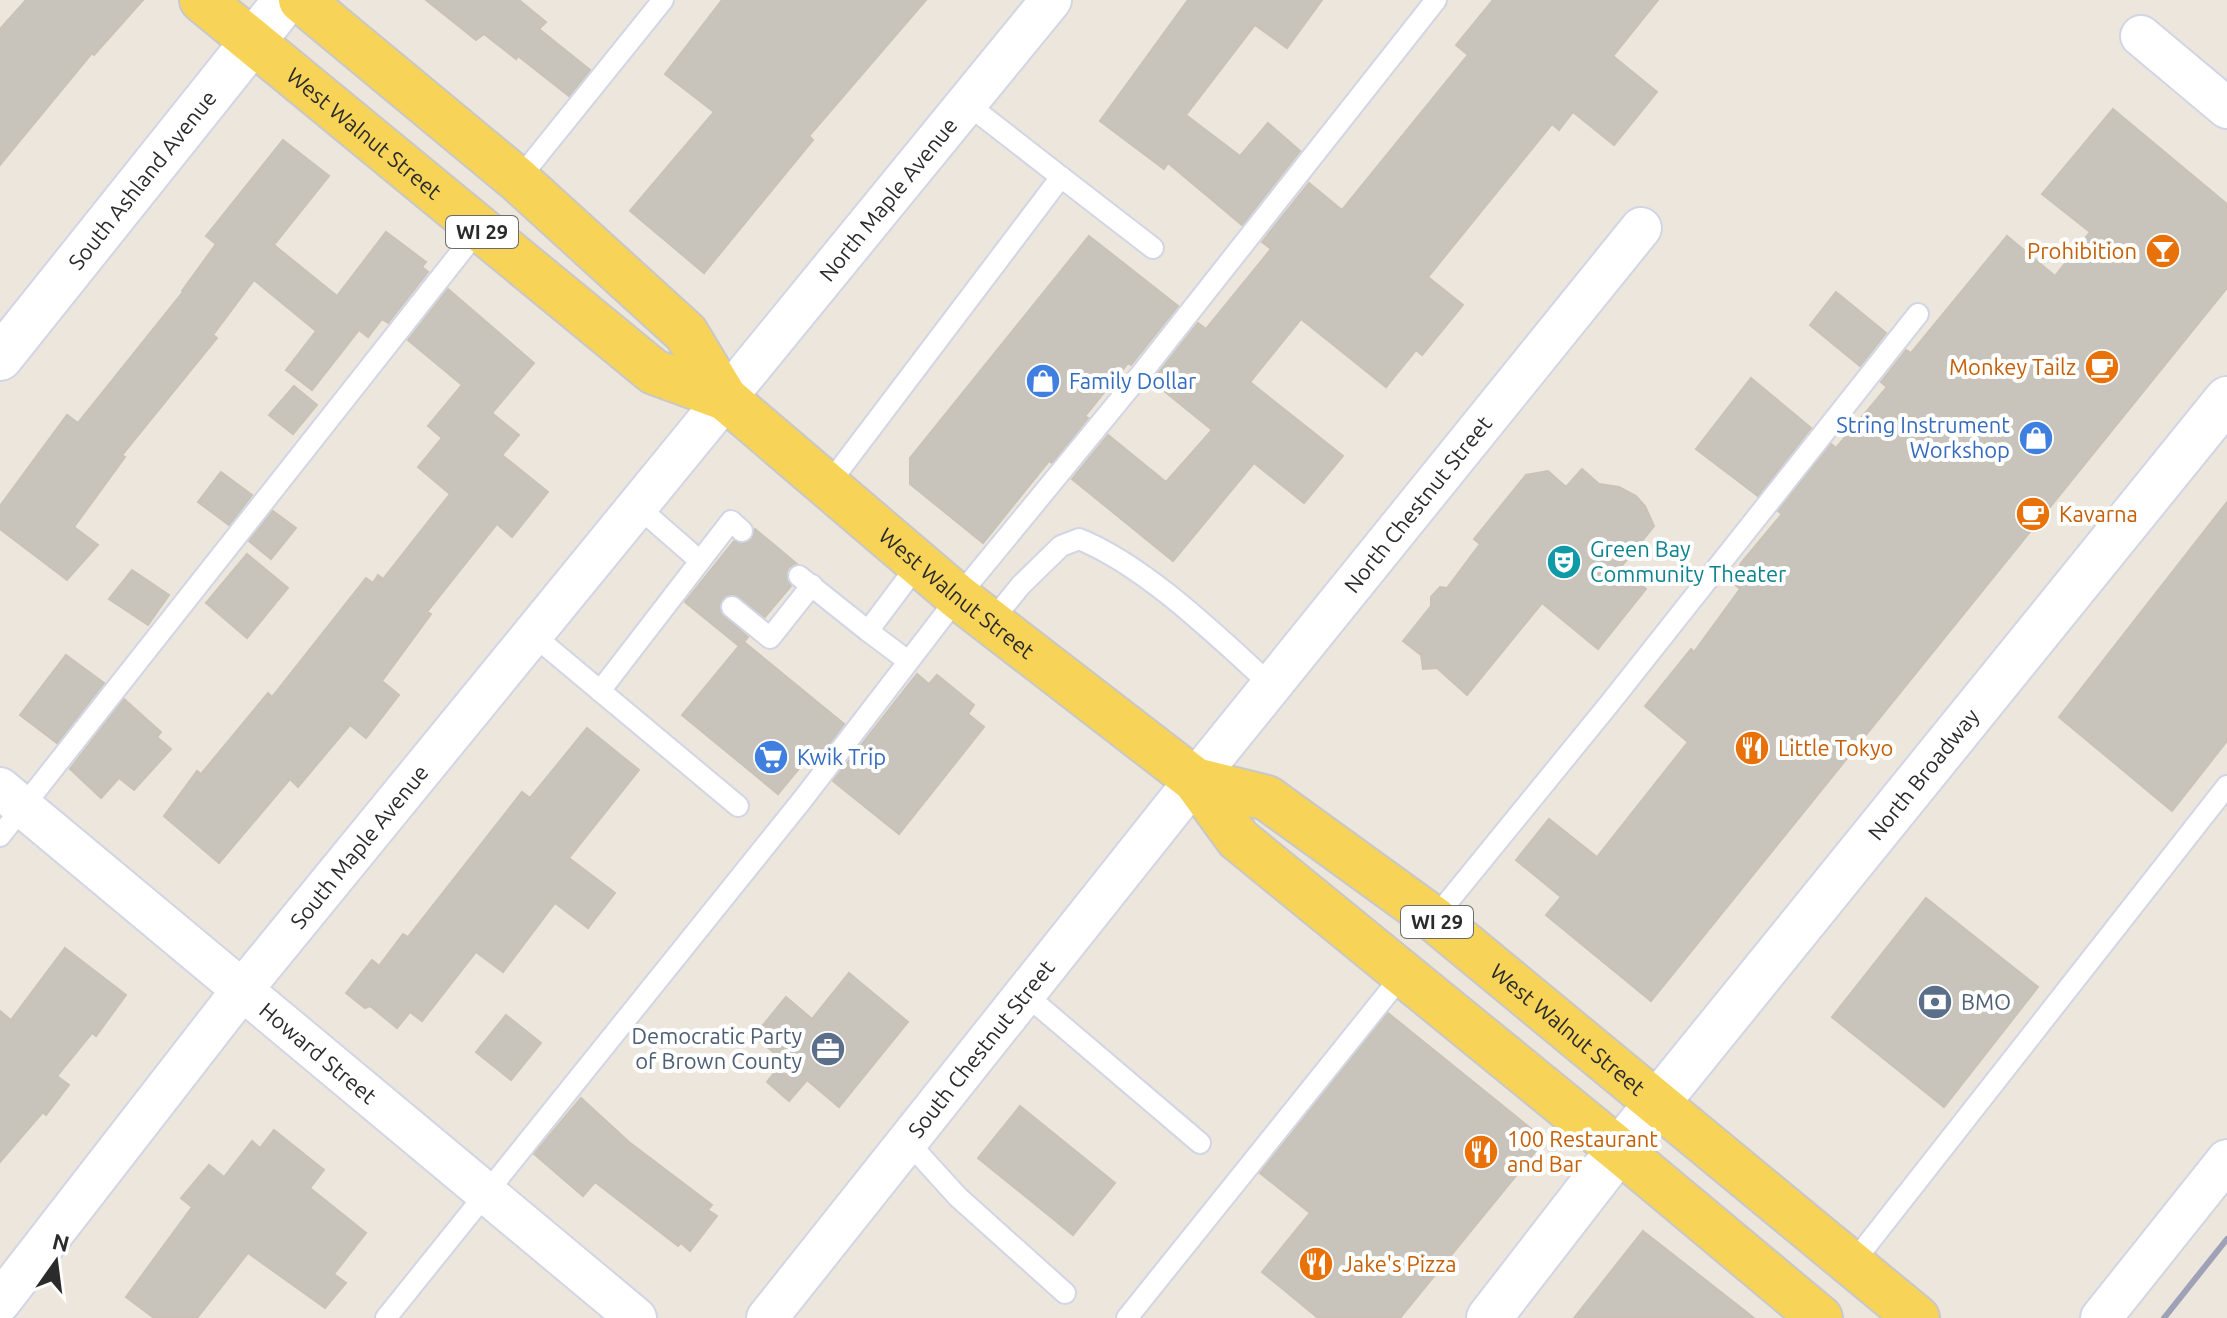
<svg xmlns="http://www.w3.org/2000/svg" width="2227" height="1318" font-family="Ubuntu,sans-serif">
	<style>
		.building { fill: #c9c4bb; stroke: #c9c2b6; stroke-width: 2 }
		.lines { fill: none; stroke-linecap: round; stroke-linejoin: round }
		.service-casing { stroke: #d1d5e4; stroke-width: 24 }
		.minor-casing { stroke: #d1d5e4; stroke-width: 44 }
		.tertiary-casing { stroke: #d1d5e4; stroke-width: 48 }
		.secondary-casing { stroke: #d1d5e4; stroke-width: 48 }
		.primary-casing { stroke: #c8c8c8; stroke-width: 48 }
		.service { stroke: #fff; stroke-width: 20 }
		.minor { stroke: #fff; stroke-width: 40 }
		.tertiary { stroke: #fff; stroke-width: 44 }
		.secondary { stroke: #fff; stroke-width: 44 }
		.primary { stroke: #f7d358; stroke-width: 44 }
		.rail { stroke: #9fa2b6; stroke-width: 6 }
		.labels { text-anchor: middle; stroke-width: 8; stroke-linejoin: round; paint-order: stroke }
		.shield { fill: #fff; stroke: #6b6b6b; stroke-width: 2 }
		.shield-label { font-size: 20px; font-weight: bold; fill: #2b2b2b }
		.street-label { font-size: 22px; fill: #2b2b2b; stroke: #fff }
		.food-label { font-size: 22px; fill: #c56008; stroke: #fff; text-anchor: start }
		.shop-label { font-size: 22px; fill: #366cbe; stroke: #fff; text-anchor: start }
		.culture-label { font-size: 22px; fill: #0d838f; stroke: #fff; text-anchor: start }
		.service-label { font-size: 22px; fill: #4e5e75; stroke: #fff; text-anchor: start }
	</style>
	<rect width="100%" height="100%" fill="#ede6dc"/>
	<g class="building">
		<path d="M 26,0 L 143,0 L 94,55 L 92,53 L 0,165 L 0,29 Z"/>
		<path d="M 426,0 L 519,0 L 546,22 L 539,29 L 590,70 L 569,96 L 518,56 L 516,59 L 484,34 L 476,40 Z"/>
		<path d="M 722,0 L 926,0 L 809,136 L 813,140 L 704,273 L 630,211 L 714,112 L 665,74 Z"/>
		<path d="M 1188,0 L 1322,0 L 1287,48 L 1255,25 L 1186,115 L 1240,156 L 1268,123 L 1300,151 L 1242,225 L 1168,163 L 1164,169 L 1100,121 Z"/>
		<path d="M 1493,0 L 1658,0 L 1613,56 L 1657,92 L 1614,145 L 1573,112 L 1559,130 L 1552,124 L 1428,277 L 1463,305 L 1422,355 L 1416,350 L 1386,387 L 1301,319 L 1250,382 L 1343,456 L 1304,503 L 1254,463 L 1173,561 L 1072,479 L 1108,435 L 1166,482 L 1212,430 L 1152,381 L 1198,323 L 1206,329 L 1271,249 L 1262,242 L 1309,183 L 1342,210 L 1468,55 L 1456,45 Z"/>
		<path d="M 2113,109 L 2227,204 L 2227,288 L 1651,1001 L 1546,915 L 1561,897 L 1516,860 L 1549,819 L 1597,857 L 1688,742 L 1645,706 L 1691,649 L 1694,652 L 1740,589 L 1733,583 L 1741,563 L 1782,514 L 1778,511 L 1831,444 L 1836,448 L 1887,387 L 1881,382 L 1906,350 L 1911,353 L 2007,236 L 2055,276 L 2090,232 L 2042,194 Z"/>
		<path d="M 283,140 L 329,176 L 274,245 L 337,296 L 386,232 L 426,262 L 422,267 L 428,272 L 388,323 L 382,319 L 368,337 L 359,330 L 312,390 L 286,370 L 316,331 L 254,280 L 213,335 L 217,338 L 122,455 L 125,457 L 74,527 L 98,545 L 67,580 L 0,529 L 0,506 L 67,415 L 78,423 L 183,292 L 182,291 L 216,244 L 206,236 Z"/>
		<path d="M 1089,236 L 1178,306 L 1131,365 L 1128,363 L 1085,416 L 1088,418 L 1052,463 L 1049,461 L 983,543 L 910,484 L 910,458 Z"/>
		<path d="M 448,289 L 534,363 L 492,413 L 519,435 L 502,455 L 548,492 L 512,537 L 497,524 L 427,612 L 431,614 L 382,681 L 399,695 L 366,738 L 350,725 L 298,787 L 290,779 L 219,863 L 164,816 L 197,771 L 201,774 L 268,693 L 272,697 L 366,578 L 373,583 L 378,575 L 383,579 L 450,494 L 418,467 L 442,438 L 428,426 L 462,385 L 408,340 Z"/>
		<path d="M 1836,292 L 1886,333 L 1860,366 L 1810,325 Z"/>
		<path d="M 1751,378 L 1811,428 L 1758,496 L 1696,449 Z"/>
		<path d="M 294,386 L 317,405 L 293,434 L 269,415 Z"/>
		<path d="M 1582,469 L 1599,484 L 1619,487 L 1636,496 L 1645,506 L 1654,526 L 1620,568 L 1646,589 L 1598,649 L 1542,603 L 1467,695 L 1437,668 L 1423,669 L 1421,655 L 1403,641 L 1431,606 L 1431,597 L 1440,587 L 1447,588 L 1480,544 L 1474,539 L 1526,475 L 1548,471 L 1566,487 Z"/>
		<path d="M 221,472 L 252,495 L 229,525 L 198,502 Z"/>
		<path d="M 2227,502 L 2227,741 L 2172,811 L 2059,717 Z"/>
		<path d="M 273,511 L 296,528 L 271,559 L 249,541 Z"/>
		<path d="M 755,529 L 797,564 L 789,567 L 786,573 L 791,586 L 765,617 L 733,594 L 722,599 L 720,612 L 748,637 L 744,642 L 844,724 L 813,765 L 806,760 L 778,794 L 682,715 L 739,646 L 685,602 L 734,541 L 747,543 L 752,539 Z"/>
		<path d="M 247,554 L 288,588 L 247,638 L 206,603 Z"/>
		<path d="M 132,570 L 169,595 L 148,625 L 109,599 Z"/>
		<path d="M 66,655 L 104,683 L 57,743 L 20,715 Z"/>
		<path d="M 917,674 L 929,684 L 937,675 L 974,705 L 968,714 L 984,727 L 899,834 L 833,781 Z"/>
		<path d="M 124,699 L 161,732 L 157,737 L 171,749 L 134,790 L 119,778 L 101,798 L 70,769 Z"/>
		<path d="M 587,728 L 639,770 L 569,858 L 615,893 L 588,928 L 555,903 L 503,972 L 476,952 L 422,1021 L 410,1012 L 397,1028 L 370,1006 L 365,1008 L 346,993 L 372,960 L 379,966 L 403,934 L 408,937 L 522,792 L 530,798 Z"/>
		<path d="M 1926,898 L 2038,987 L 1944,1107 L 1832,1017 Z"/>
		<path d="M 65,948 L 126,995 L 96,1036 L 92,1033 L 57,1076 L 69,1085 L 46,1115 L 43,1112 L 0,1162 L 0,1011 L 11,1020 Z"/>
		<path d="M 849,973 L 908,1022 L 839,1107 L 807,1080 L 789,1101 L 767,1082 L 784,1061 L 754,1036 L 786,997 L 812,1019 Z"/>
		<path d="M 1388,1013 L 1545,1140 L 1400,1318 L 1318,1318 L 1262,1272 L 1310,1213 L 1260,1173 Z"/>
		<path d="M 506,1015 L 541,1043 L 511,1080 L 476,1052 Z"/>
		<path d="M 581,1098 L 629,1142 L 712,1205 L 708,1210 L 717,1216 L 690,1251 L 681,1243 L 678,1246 L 595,1182 L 583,1196 L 534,1154 Z"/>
		<path d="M 1020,1106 L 1115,1183 L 1073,1235 L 978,1158 Z"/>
		<path d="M 274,1130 L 324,1170 L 310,1188 L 366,1233 L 334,1274 L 346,1283 L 325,1308 L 248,1253 L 197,1318 L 154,1318 L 126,1297 L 192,1207 L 181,1198 L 209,1165 L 224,1177 L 252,1141 L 260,1148 Z"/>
		<path d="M 1643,1231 L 1754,1318 L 1574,1318 Z"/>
	</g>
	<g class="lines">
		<g class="service-casing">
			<g id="service">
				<path d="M 1061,177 L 1153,248"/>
				<path d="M 518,180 L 663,0"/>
				<path d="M 828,485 L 1061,177 L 966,103"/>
				<path d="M 637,506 L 700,561"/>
				<path d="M 799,576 L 868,631"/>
				<path d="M 732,607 L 770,638 L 812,585"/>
				<path d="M 991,622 L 1021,585 L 1061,546 L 1079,539 C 1146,566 1218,637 1271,685"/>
				<path d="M 532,634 L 738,806"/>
				<path d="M 908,661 L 868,631 L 919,563"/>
				<path d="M 600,691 L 731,521 L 742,531"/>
				<path d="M 0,836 L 479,229"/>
				<path d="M 1434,919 L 1610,703 L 1918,314"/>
				<path d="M 1025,994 L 1200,1143"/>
				<path d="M 908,1142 L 958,1197 L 1065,1293"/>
				<path d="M 1852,1264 L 2227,786"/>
				<path d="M 386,1318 L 803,799 L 958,597 L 1141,374 L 1436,0"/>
				<path d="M 1127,1318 L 1404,973"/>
			</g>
		</g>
		<g class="minor-casing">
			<g id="minor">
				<path d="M 2141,36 L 2227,108"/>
				<path id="s1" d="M 0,788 L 636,1318"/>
				<path id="s2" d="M 0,1302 L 242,990 L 1051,0"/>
				<path id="s3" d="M 767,1318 L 1195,780 L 1641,228"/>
				<path d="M 2101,1318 L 2227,1160"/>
			</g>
		</g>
		<g class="tertiary-casing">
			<g id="tertiary">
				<path id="s4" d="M 1489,1318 L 1619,1150 L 2227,399"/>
			</g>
		</g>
		<g class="secondary-casing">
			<g id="secondary">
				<path id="s5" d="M 0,358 L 286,0"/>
			</g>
		</g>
		<g class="primary-casing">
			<g id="primary">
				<path id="s6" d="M 202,0 L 654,372 L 725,398"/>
				<path id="s7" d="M 301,0 L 518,180 L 686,333 L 725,398 L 958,597 L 1195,780 L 1238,839 L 1619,1150 L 1820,1318"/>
				<path id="s8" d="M 1195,780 L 1267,798 L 1434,919 L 1917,1318"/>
			</g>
		</g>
		<use href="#service" class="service"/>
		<use href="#minor" class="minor"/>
		<use href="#tertiary" class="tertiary"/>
		<use href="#secondary" class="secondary"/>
		<use href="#primary" class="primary"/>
		<path class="rail" d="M 2164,1318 L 2227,1239"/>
	</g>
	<defs>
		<g id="bar-disc" transform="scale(1.8)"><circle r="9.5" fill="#e8710a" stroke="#fff"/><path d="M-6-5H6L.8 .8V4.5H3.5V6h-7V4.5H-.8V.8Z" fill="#fff"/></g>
		<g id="cafe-disc" transform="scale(1.8)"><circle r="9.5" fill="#e8710a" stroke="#fff"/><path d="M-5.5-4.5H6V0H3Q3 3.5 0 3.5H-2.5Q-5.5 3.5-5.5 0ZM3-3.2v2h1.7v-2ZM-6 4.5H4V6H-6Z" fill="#fff"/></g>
		<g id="shop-disc" transform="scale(1.8)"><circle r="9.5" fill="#3f7fe0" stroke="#fff"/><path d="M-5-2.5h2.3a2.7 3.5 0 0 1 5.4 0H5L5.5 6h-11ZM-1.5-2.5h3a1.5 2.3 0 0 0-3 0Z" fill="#fff"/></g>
		<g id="theatre-disc" transform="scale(1.8)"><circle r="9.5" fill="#0f9aa8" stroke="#fff"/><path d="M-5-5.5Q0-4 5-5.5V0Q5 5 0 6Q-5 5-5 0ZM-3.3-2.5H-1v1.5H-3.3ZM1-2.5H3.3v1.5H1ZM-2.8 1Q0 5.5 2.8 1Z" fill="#fff"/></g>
		<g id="restaurant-disc" transform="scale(1.8)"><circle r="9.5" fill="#e8710a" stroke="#fff"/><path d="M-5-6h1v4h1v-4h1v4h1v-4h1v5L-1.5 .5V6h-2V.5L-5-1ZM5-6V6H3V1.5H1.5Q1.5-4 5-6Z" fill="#fff"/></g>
		<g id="supermarket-disc" transform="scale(1.8)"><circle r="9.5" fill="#3f7fe0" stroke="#fff"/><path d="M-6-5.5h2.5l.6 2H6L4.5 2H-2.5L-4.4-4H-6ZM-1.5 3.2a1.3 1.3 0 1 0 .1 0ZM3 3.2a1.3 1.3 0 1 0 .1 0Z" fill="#fff"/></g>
		<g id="bank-disc" transform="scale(1.8)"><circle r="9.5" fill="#5c6f8a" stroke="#fff"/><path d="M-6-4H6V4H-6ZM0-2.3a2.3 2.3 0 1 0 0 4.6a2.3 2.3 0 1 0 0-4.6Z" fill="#fff"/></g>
		<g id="office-disc" transform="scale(1.8)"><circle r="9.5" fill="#5c6f8a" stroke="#fff"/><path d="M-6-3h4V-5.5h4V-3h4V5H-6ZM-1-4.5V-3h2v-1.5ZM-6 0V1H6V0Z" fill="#fff"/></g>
	</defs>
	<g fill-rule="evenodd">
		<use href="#bar-disc" x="2163" y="251"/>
		<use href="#cafe-disc" x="2102" y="367"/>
		<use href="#shop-disc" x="1043" y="381"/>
		<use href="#shop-disc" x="2036" y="438"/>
		<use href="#cafe-disc" x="2033" y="514"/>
		<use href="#theatre-disc" x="1564" y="562"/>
		<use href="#restaurant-disc" x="1752" y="748"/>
		<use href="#supermarket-disc" x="771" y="757"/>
		<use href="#bank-disc" x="1935" y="1002"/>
		<use href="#office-disc" x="828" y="1049"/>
		<use href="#restaurant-disc" x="1481" y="1152"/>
		<use href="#restaurant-disc" x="1316" y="1264"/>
	</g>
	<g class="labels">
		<g class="shield">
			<rect x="446" y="216" width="72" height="32" rx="6"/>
			<rect x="1401" y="906" width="72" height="32" rx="6"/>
		</g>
		<g class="shield-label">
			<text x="482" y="239">WI 29</text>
			<text x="1437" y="929">WI 29</text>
		</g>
		<g class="street-label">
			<text dy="8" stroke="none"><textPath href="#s6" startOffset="210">West Walnut Street</textPath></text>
			<text dy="8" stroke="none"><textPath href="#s5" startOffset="228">South Ashland Avenue</textPath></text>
			<text dy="8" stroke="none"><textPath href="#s2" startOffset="1416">North Maple Avenue</textPath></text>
			<text dy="8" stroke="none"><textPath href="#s3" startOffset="1042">North Chestnut Street</textPath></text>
			<text dy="8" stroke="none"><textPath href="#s7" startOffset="888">West Walnut Street</textPath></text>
			<text dy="8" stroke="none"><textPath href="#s4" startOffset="696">North Broadway</textPath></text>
			<text dy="8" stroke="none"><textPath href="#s2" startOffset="580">South Maple Avenue</textPath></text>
			<text dy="8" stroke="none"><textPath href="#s8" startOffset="454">West Walnut Street</textPath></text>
			<text dy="8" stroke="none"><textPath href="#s3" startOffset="344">South Chestnut Street</textPath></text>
			<text dy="8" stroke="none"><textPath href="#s1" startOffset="414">Howard Street</textPath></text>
		</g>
		<g class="food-label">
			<text x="2137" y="259" text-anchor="end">Prohibition</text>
			<text x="2076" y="375" text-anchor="end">Monkey Tailz</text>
			<text x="2059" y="522">Kavarna</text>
			<text x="1778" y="756">Little Tokyo</text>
			<text x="1507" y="1147">100 Restaurant<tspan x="1507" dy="25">and Bar</tspan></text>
			<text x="1342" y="1272">Jake's Pizza</text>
		</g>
		<g class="shop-label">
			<text x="1069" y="389">Family Dollar</text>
			<text x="2010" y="433" text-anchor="end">String Instrument<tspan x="2010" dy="25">Workshop</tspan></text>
			<text x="797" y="765">Kwik Trip</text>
		</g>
		<g class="culture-label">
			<text x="1590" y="557">Green Bay<tspan x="1590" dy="25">Community Theater</tspan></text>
		</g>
		<g class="service-label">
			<text x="1961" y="1010">BMO</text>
			<text x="802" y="1044" text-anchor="end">Democratic Party<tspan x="802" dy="25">of Brown County</tspan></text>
		</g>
	</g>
	<g transform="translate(56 1262) rotate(14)" stroke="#ffffff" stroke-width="6" paint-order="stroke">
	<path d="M0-6L14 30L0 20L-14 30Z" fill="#2b2b2b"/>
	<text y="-12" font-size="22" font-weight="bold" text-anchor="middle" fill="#2b2b2b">N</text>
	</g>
</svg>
